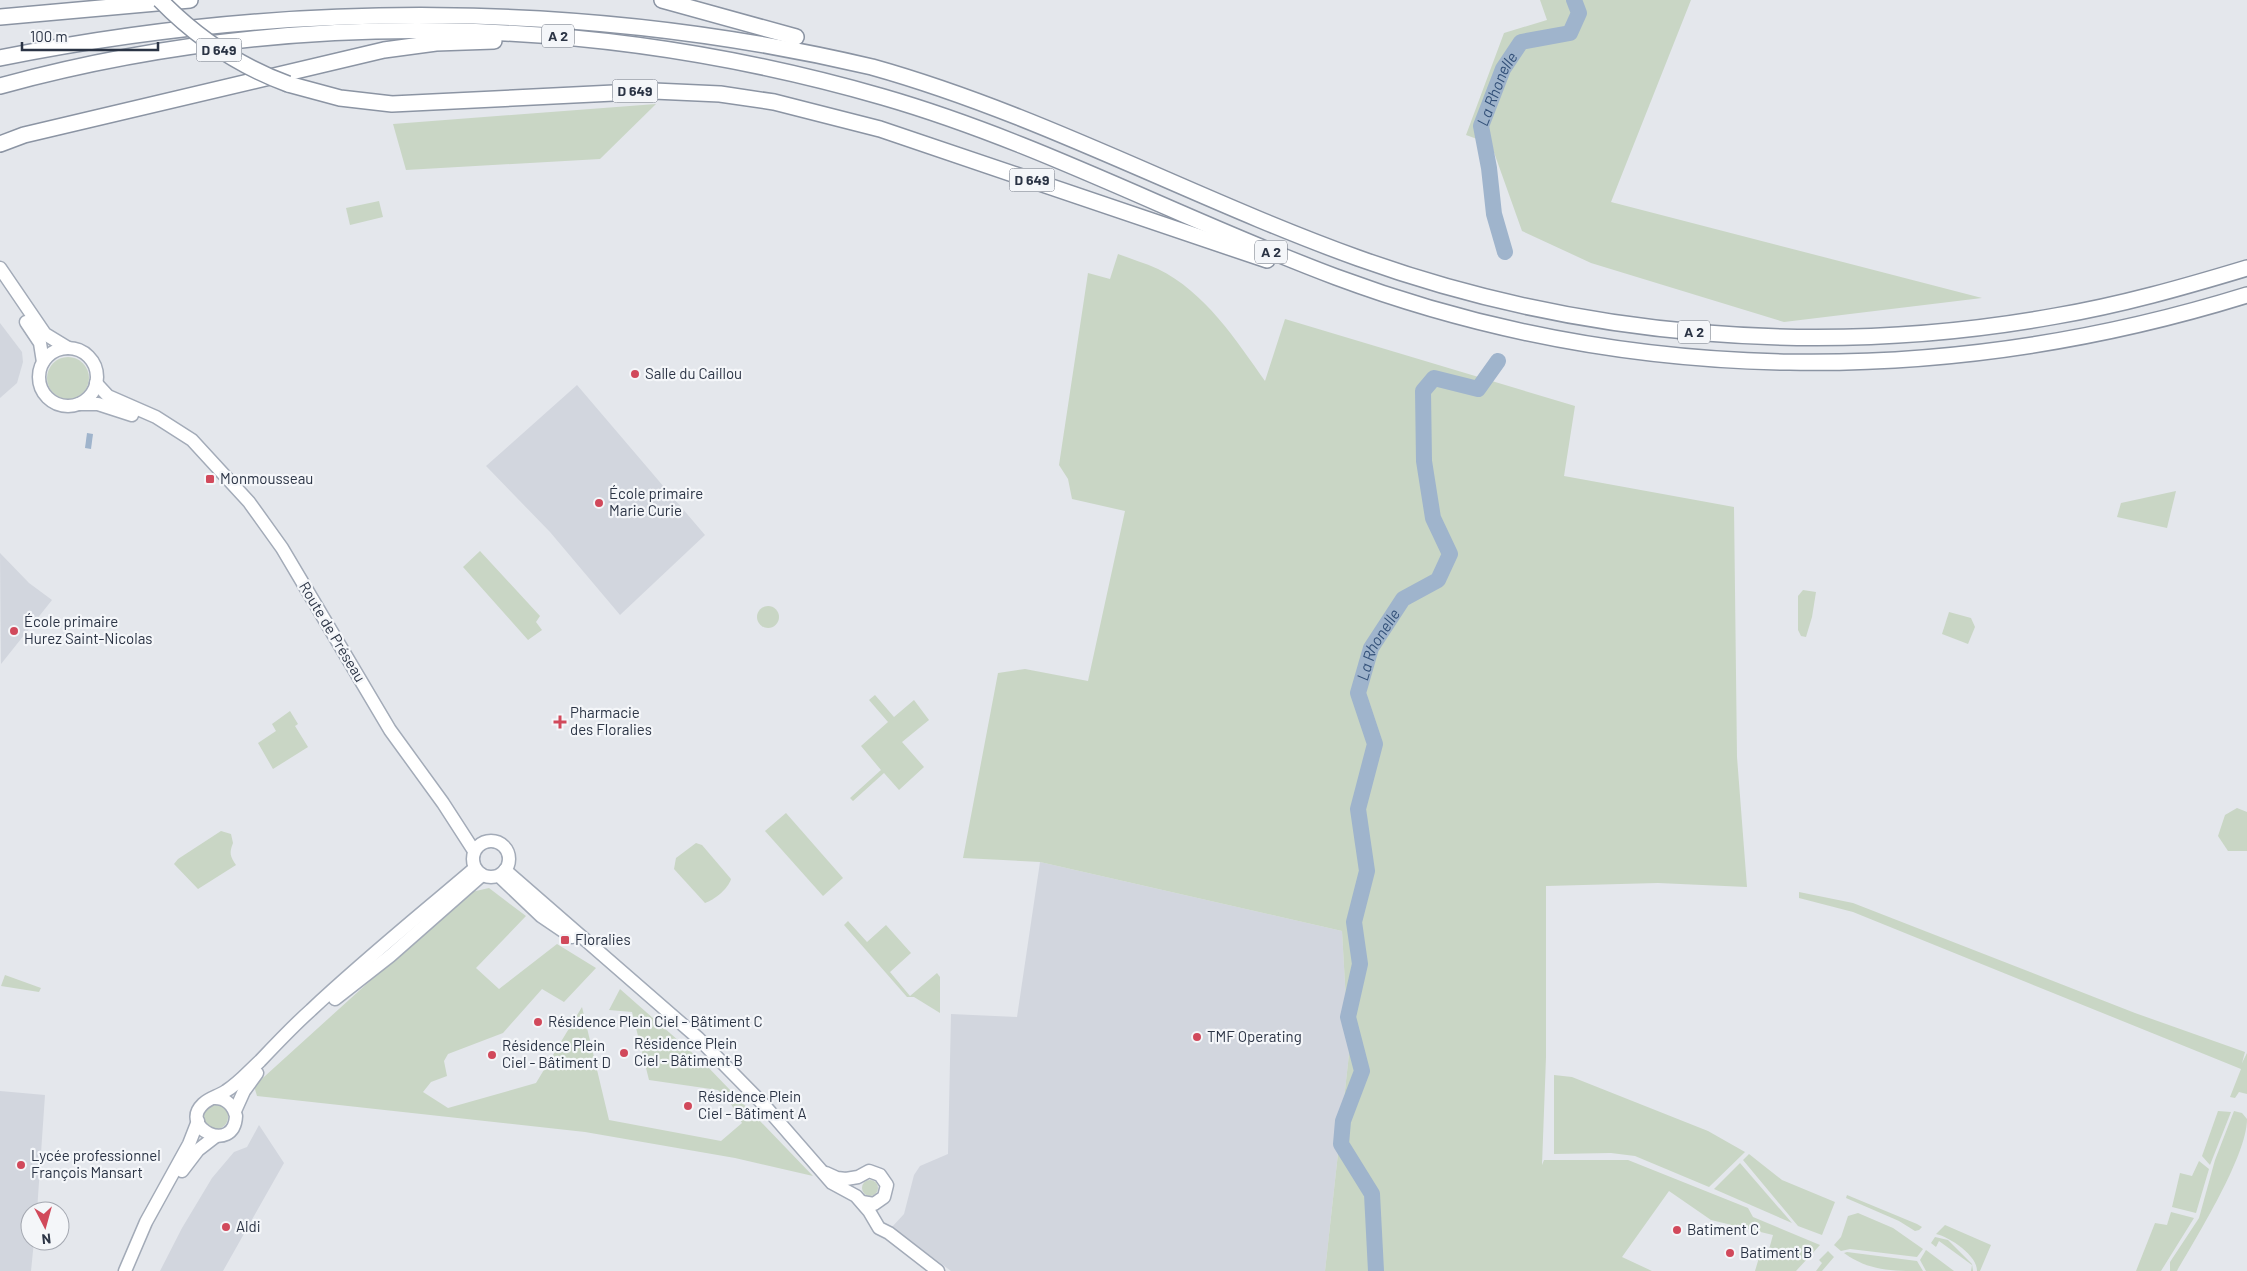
<svg xmlns="http://www.w3.org/2000/svg" width="2247" height="1271" font-family="Barlow,sans-serif">
	<style>
		.built { fill: #d2d6de }
		.green { fill: #c9d6c5 }
		.water { fill: #9fb4cc }
		.lines { fill: none; stroke-linecap: round; stroke-linejoin: round }
		.river { stroke: #9fb4cc; stroke-width: 16 }
		.major-casing { stroke: #a3abb8; stroke-width: 15 }
		.highway-casing { stroke: #8b94a3; stroke-width: 18 }
		.major { stroke: #fff; stroke-width: 12 }
		.highway { stroke: #fff; stroke-width: 15 }
		.highway-bridge-casing { stroke: #8b94a3; stroke-width: 18; stroke-linecap: butt }
		.highway-bridge { stroke: #fff; stroke-width: 15 }
		.poi-dot { fill: #d1495b; stroke: #f4f6f9; stroke-width: 2 }
		.labels { text-anchor: middle; stroke-width: 4.5; stroke-linejoin: round; paint-order: stroke }
		.shield { fill: #f4f6f9; stroke: #676e7b; stroke-width: 1 }
		.shield-label { font-size: 14px; font-weight: bold; fill: #2b3445 }
		.poi-label { font-size: 15px; fill: #2b3445; stroke: #f4f6f9; text-anchor: start }
		.street-label { font-size: 15px; fill: #2b3445; stroke: #f4f6f9 }
		.water-label { font-size: 16px; font-style: italic; fill: #34527a; stroke: #f4f6f9 }
	</style>
	<rect width="100%" height="100%" fill="#e4e7ec"/>
	<g class="built">
		<path d="M 0,323 L 22,352 L 23,362 L 17,383 L 0,398 Z"/>
		<path d="M 577,385 L 705,535 L 620,615 L 550,532 L 486,466 Z"/>
		<path d="M 0,553 L 29,583 L 52,600 L 1,664 Z"/>
		<path d="M 1040,862 L 1342,931 L 1349,1054 L 1325,1271 L 951,1271 L 892,1227 L 904,1214 L 914,1175 L 920,1166 L 948,1154 L 951,1014 L 1017,1017 Z"/>
		<path d="M 0,1091 L 45,1095 L 37,1211 L 30,1211 L 30,1241 L 34,1241 L 31,1271 L 0,1271 Z"/>
		<path d="M 259,1125 L 284,1163 L 223,1271 L 160,1271 L 182,1228 L 212,1178 L 234,1152 L 247,1147 Z"/>
	</g>
	<g class="green">
		<path d="M 1540,0 L 1691,0 L 1611,202 L 1982,298 L 1784,322 L 1591,263 L 1522,231 L 1491,144 L 1466,135 L 1504,33 L 1547,20 Z"/>
		<path d="M 656,104 L 600,159 L 406,170 L 393,124 Z"/>
		<path d="M 379,201 L 383,217 L 350,225 L 346,208 Z"/>
		<path d="M 1118,254 C 1131,259 1145,263 1158,269 C 1205,292 1236,340 1265,381 L 1285,319 L 1575,406 L 1564,476 L 1734,507 L 1737,757 L 1747,887 L 1658,883 L 1546,886 L 1546,1057 L 1542,1165 L 1544,1160 L 1628,1160 L 1748,1208 L 1753,1217 L 1820,1245 L 1796,1271 L 1755,1271 L 1761,1251 L 1768,1253 L 1773,1235 L 1711,1220 L 1669,1191 L 1622,1257 L 1652,1271 L 1325,1271 L 1349,1054 L 1342,931 L 1040,862 L 963,858 L 998,673 L 1025,669 L 1088,681 L 1125,511 L 1072,499 L 1068,479 L 1059,465 L 1088,273 L 1110,279 Z"/>
		<circle cx="68" cy="378" r="21"/>
		<path d="M 2176,491 L 2167,528 L 2117,517 L 2121,503 Z"/>
		<path d="M 480,551 L 540,616 L 536,622 L 542,630 L 528,640 L 463,567 Z"/>
		<path d="M 1803,590 L 1816,592 L 1812,617 L 1806,637 L 1801,636 L 1798,630 L 1798,596 Z"/>
		<circle cx="768" cy="617" r="11"/>
		<path d="M 1949,612 L 1971,618 L 1975,627 L 1968,644 L 1942,634 Z"/>
		<path d="M 875,695 L 894,717 L 914,700 L 929,720 L 902,742 L 924,767 L 899,790 L 884,773 L 853,801 L 850,798 L 881,770 L 861,746 L 888,722 L 869,700 Z"/>
		<path d="M 290,711 L 298,724 L 295,726 L 308,747 L 273,769 L 258,743 L 276,731 L 272,724 Z"/>
		<path d="M 2237,808 L 2247,812 L 2247,851 L 2228,851 L 2218,836 L 2225,815 Z"/>
		<path d="M 786,813 L 843,878 L 823,896 L 765,831 Z"/>
		<path d="M 221,831 L 231,834 L 233,843 C 229,853 230,856 236,865 L 198,889 L 174,864 L 178,859 Z"/>
		<path d="M 696,843 L 702,845 L 731,879 C 728,889 714,900 705,903 L 674,869 L 676,858 Z"/>
		<path d="M 489,888 L 526,916 L 476,968 L 499,989 L 557,944 L 596,968 L 564,1002 L 542,989 L 503,1033 L 448,1054 L 444,1061 L 447,1076 L 431,1082 L 423,1092 L 448,1108 L 536,1083 L 582,1007 L 609,1120 L 721,1141 L 742,1123 L 731,1104 L 718,1090 L 649,1080 L 632,1012 L 609,1010 L 620,989 L 705,1064 L 813,1176 L 735,1158 L 585,1132 L 257,1096 L 254,1086 L 467,893 Z"/>
		<path d="M 1799,892 L 1853,903 L 2135,1013 L 2245,1052 L 2242,1063 L 2247,1053 L 2247,1094 L 2239,1092 L 2235,1098 L 2230,1097 L 2241,1069 L 1853,912 L 1799,898 Z"/>
		<path d="M 848,921 L 867,942 L 886,925 L 911,953 L 890,972 L 910,996 L 937,973 L 940,977 L 940,1013 L 914,997 L 907,997 L 844,925 Z"/>
		<path d="M 5,975 L 41,988 L 39,992 L 1,986 Z"/>
		<path d="M 1554,1075 L 1572,1077 L 1708,1131 L 1745,1152 L 1709,1187 L 1635,1156 L 1611,1153 L 1554,1154 Z"/>
		<circle cx="216" cy="1117" r="12"/>
		<path d="M 2218,1111 L 2231,1112 L 2210,1165 L 2202,1156 Z"/>
		<path d="M 2234,1111 L 2242,1113 L 2247,1119 C 2247,1156 2197,1236 2177,1271 L 2170,1271 L 2170,1262 L 2199,1218 L 2215,1160 Z"/>
		<path d="M 1749,1154 L 1782,1180 L 1835,1202 L 1822,1235 L 1798,1226 L 1743,1160 Z"/>
		<path d="M 2199,1161 L 2209,1169 L 2196,1213 L 2172,1207 L 2180,1173 L 2192,1176 Z"/>
		<path d="M 1740,1163 L 1792,1223 L 1714,1189 Z"/>
		<circle cx="870" cy="1188" r="8"/>
		<path d="M 1847,1195 L 1917,1224 L 1922,1227 L 1919,1230 L 1915,1231 L 1899,1221 L 1846,1198 Z"/>
		<path d="M 2171,1212 L 2194,1218 L 2161,1271 L 2136,1271 L 2155,1223 L 2167,1225 Z"/>
		<path d="M 1858,1213 L 1893,1228 L 1923,1249 L 1917,1257 L 1850,1249 L 1841,1251 L 1834,1245 L 1841,1237 L 1848,1216 Z"/>
		<path d="M 1945,1225 L 1991,1245 L 1980,1271 L 1977,1271 C 1978,1256 1950,1237 1936,1234 Z"/>
		<path d="M 1935,1237 L 1948,1240 L 1972,1264 L 1973,1271 L 1971,1271 L 1972,1265 L 1939,1241 L 1936,1247 L 1931,1243 Z"/>
		<path d="M 1926,1250 L 1954,1271 L 1926,1271 L 1920,1260 Z"/>
		<path d="M 1828,1251 L 1834,1257 L 1822,1271 L 1816,1271 L 1822,1263 L 1819,1260 Z"/>
		<path d="M 1847,1252 L 1917,1261 L 1923,1271 C 1891,1271 1869,1271 1844,1253 Z"/>
	</g>
	<path class="water" d="M 87,433 L 93,434 L 91,449 L 85,448 Z"/>
	<g class="lines">
		<g class="river">
			<path id="s1" d="M 1505,252 L 1494,214 L 1489,168 L 1481,126 L 1503,69 L 1521,42 L 1570,33 L 1579,13 L 1574,0"/>
			<path id="s2" d="M 1376,1271 L 1372,1194 L 1341,1144 L 1343,1121 L 1362,1071 L 1348,1017 L 1360,964 L 1354,922 L 1367,871 L 1358,809 L 1375,744 L 1358,693 L 1371,648 L 1403,599 L 1438,580 L 1450,554 L 1433,518 L 1424,461 L 1423,391 L 1434,378 L 1478,389 L 1498,361"/>
		</g>
		<g class="major-casing">
			<g id="major">
				<path d="M 0,268 L 45,334 L 68,348"/>
				<path d="M 26,322 L 40,343 L 43,362"/>
				<circle cx="68" cy="377" r="29"/>
				<path d="M 96,383 L 108,396 L 156,417 L 192,440 L 249,502 L 282,548 L 390,730 L 443,803 L 474,851"/>
				<path d="M 79,404 L 98,404 L 132,415"/>
				<circle cx="491" cy="859" r="18"/>
				<path d="M 505,870 L 698,1038 L 764,1105 L 832,1183 L 856,1196 L 869,1211 L 879,1228 L 889,1233 L 938,1271"/>
				<path d="M 499,876 L 541,916 L 572,937"/>
				<path d="M 335,999 L 390,956 L 482,875"/>
				<path d="M 215,1098 C 226,1098 233,1105 236,1116 C 234,1155 178,1128 203,1104 C 209,1098 219,1096 226,1091 C 239,1083 249,1071 260,1061 C 277,1043 293,1026 311,1010 C 364,960 420,915 475,868"/>
				<path d="M 235,1111 L 244,1091 L 257,1073"/>
				<path d="M 182,1171 L 198,1150 L 216,1136"/>
				<path d="M 826,1173 L 837,1178 L 846,1179 L 858,1177 L 869,1171 L 880,1175 L 887,1185 L 884,1197 L 874,1204 L 862,1202"/>
				<path d="M 125,1271 L 146,1222 L 189,1144 L 198,1121"/>
			</g>
		</g>
		<g class="highway-casing">
			<g id="highway">
				<path d="M 662,0 L 796,37"/>
				<path d="M 0,17 L 190,0"/>
				<path d="M 0,58 C 286,0 588,0 872,67 C 1040,114 1194,199 1358,258 C 1580,338 1823,358 2056,316 C 2121,305 2184,287 2247,268"/>
				<path d="M 288,84 L 340,98 L 392,104 L 654,91 L 720,94 L 774,102 L 880,129 L 1267,260"/>
				<path d="M 0,86 C 289,7 595,14 883,97 C 1039,142 1183,220 1336,277 C 1631,387 1947,388 2247,295"/>
				<path d="M 0,144 L 24,135 L 384,50 L 436,43 L 494,41"/>
			</g>
		</g>
		<use href="#major" class="major"/>
		<use href="#highway" class="highway"/>
		<g class="highway-bridge-casing">
			<path id="highway-bridge" d="M 160,0 C 197,38 239,66 288,84"/>
		</g>
		<use href="#highway-bridge" class="highway-bridge"/>
	</g>
	<g class="poi-dot">
		<circle cx="635" cy="374" r="5"/>
		<rect x="205" y="474" width="10" height="10" rx="2.5"/>
		<circle cx="599" cy="503" r="5"/>
		<circle cx="14" cy="631" r="5"/>
		<path d="M557.5 714.5h5v5h5v5h-5v5h-5v-5h-5v-5h5z"/>
		<rect x="560" y="935" width="10" height="10" rx="2.5"/>
		<circle cx="538" cy="1022" r="5"/>
		<circle cx="1197" cy="1037" r="5"/>
		<circle cx="624" cy="1053" r="5"/>
		<circle cx="492" cy="1055" r="5"/>
		<circle cx="688" cy="1106" r="5"/>
		<circle cx="21" cy="1165" r="5"/>
		<circle cx="226" cy="1227" r="5"/>
		<circle cx="1677" cy="1230" r="5"/>
		<circle cx="1730" cy="1253" r="5"/>
	</g>
	<g class="labels">
		<g class="shield">
			<rect x="542" y="24.5" width="32" height="23" rx="4"/>
			<rect x="196.5" y="38.5" width="45" height="23" rx="4"/>
			<rect x="612.5" y="79.5" width="45" height="23" rx="4"/>
			<rect x="1009.5" y="168.5" width="45" height="23" rx="4"/>
			<rect x="1255" y="240.5" width="32" height="23" rx="4"/>
			<rect x="1678" y="320.5" width="32" height="23" rx="4"/>
		</g>
		<g class="shield-label">
			<text x="558" y="41">A 2</text>
			<text x="219" y="55">D 649</text>
			<text x="635" y="96">D 649</text>
			<text x="1032" y="185">D 649</text>
			<text x="1271" y="257">A 2</text>
			<text x="1694" y="337">A 2</text>
		</g>
		<g class="poi-label">
			<text x="645" y="379">Salle du Caillou</text>
			<text x="220" y="484">Monmousseau</text>
			<text x="609" y="499">École primaire<tspan x="609" dy="17">Marie Curie</tspan></text>
			<text x="24" y="627">École primaire<tspan x="24" dy="17">Hurez Saint-Nicolas</tspan></text>
			<text x="570" y="718">Pharmacie<tspan x="570" dy="17">des Floralies</tspan></text>
			<text x="575" y="945">Floralies</text>
			<text x="548" y="1027">Résidence Plein Ciel - Bâtiment C</text>
			<text x="1207" y="1042">TMF Operating</text>
			<text x="634" y="1049">Résidence Plein<tspan x="634" dy="17">Ciel - Bâtiment B</tspan></text>
			<text x="502" y="1051">Résidence Plein<tspan x="502" dy="17">Ciel - Bâtiment D</tspan></text>
			<text x="698" y="1102">Résidence Plein<tspan x="698" dy="17">Ciel - Bâtiment A</tspan></text>
			<text x="31" y="1161">Lycée professionnel<tspan x="31" dy="17">François Mansart</tspan></text>
			<text x="236" y="1232">Aldi</text>
			<text x="1687" y="1235">Batiment C</text>
			<text x="1740" y="1258">Batiment B</text>
		</g>
		<g class="street-label">
			<text transform="translate(332 632) rotate(59)" y="5">Route de Préseau</text>
		</g>
		<g class="water-label">
			<text dy="6" stroke="none"><textPath href="#s1" startOffset="169">La Rhonelle</textPath></text>
			<text dy="6" stroke="none"><textPath href="#s2" startOffset="654">La Rhonelle</textPath></text>
		</g>
	</g>
	<g transform="translate(45 1226) rotate(174)"><circle r="24" fill="#f4f6f9" stroke="#a4a8b1"/>
	<path d="M0-4L9 19L0 12L-9 19Z" fill="#d1495b"/>
	<text y="-8" font-size="14" font-weight="bold" text-anchor="middle" fill="#2b3445">N</text>
	</g>
	<path d="M22 42v8h136v-8" fill="none" stroke="#2b3445" stroke-width="2.5"/>
	<text x="30" y="42" font-size="15" fill="#2b3445" stroke="#f4f6f9" stroke-width="4" paint-order="stroke">100 m</text>
</svg>
